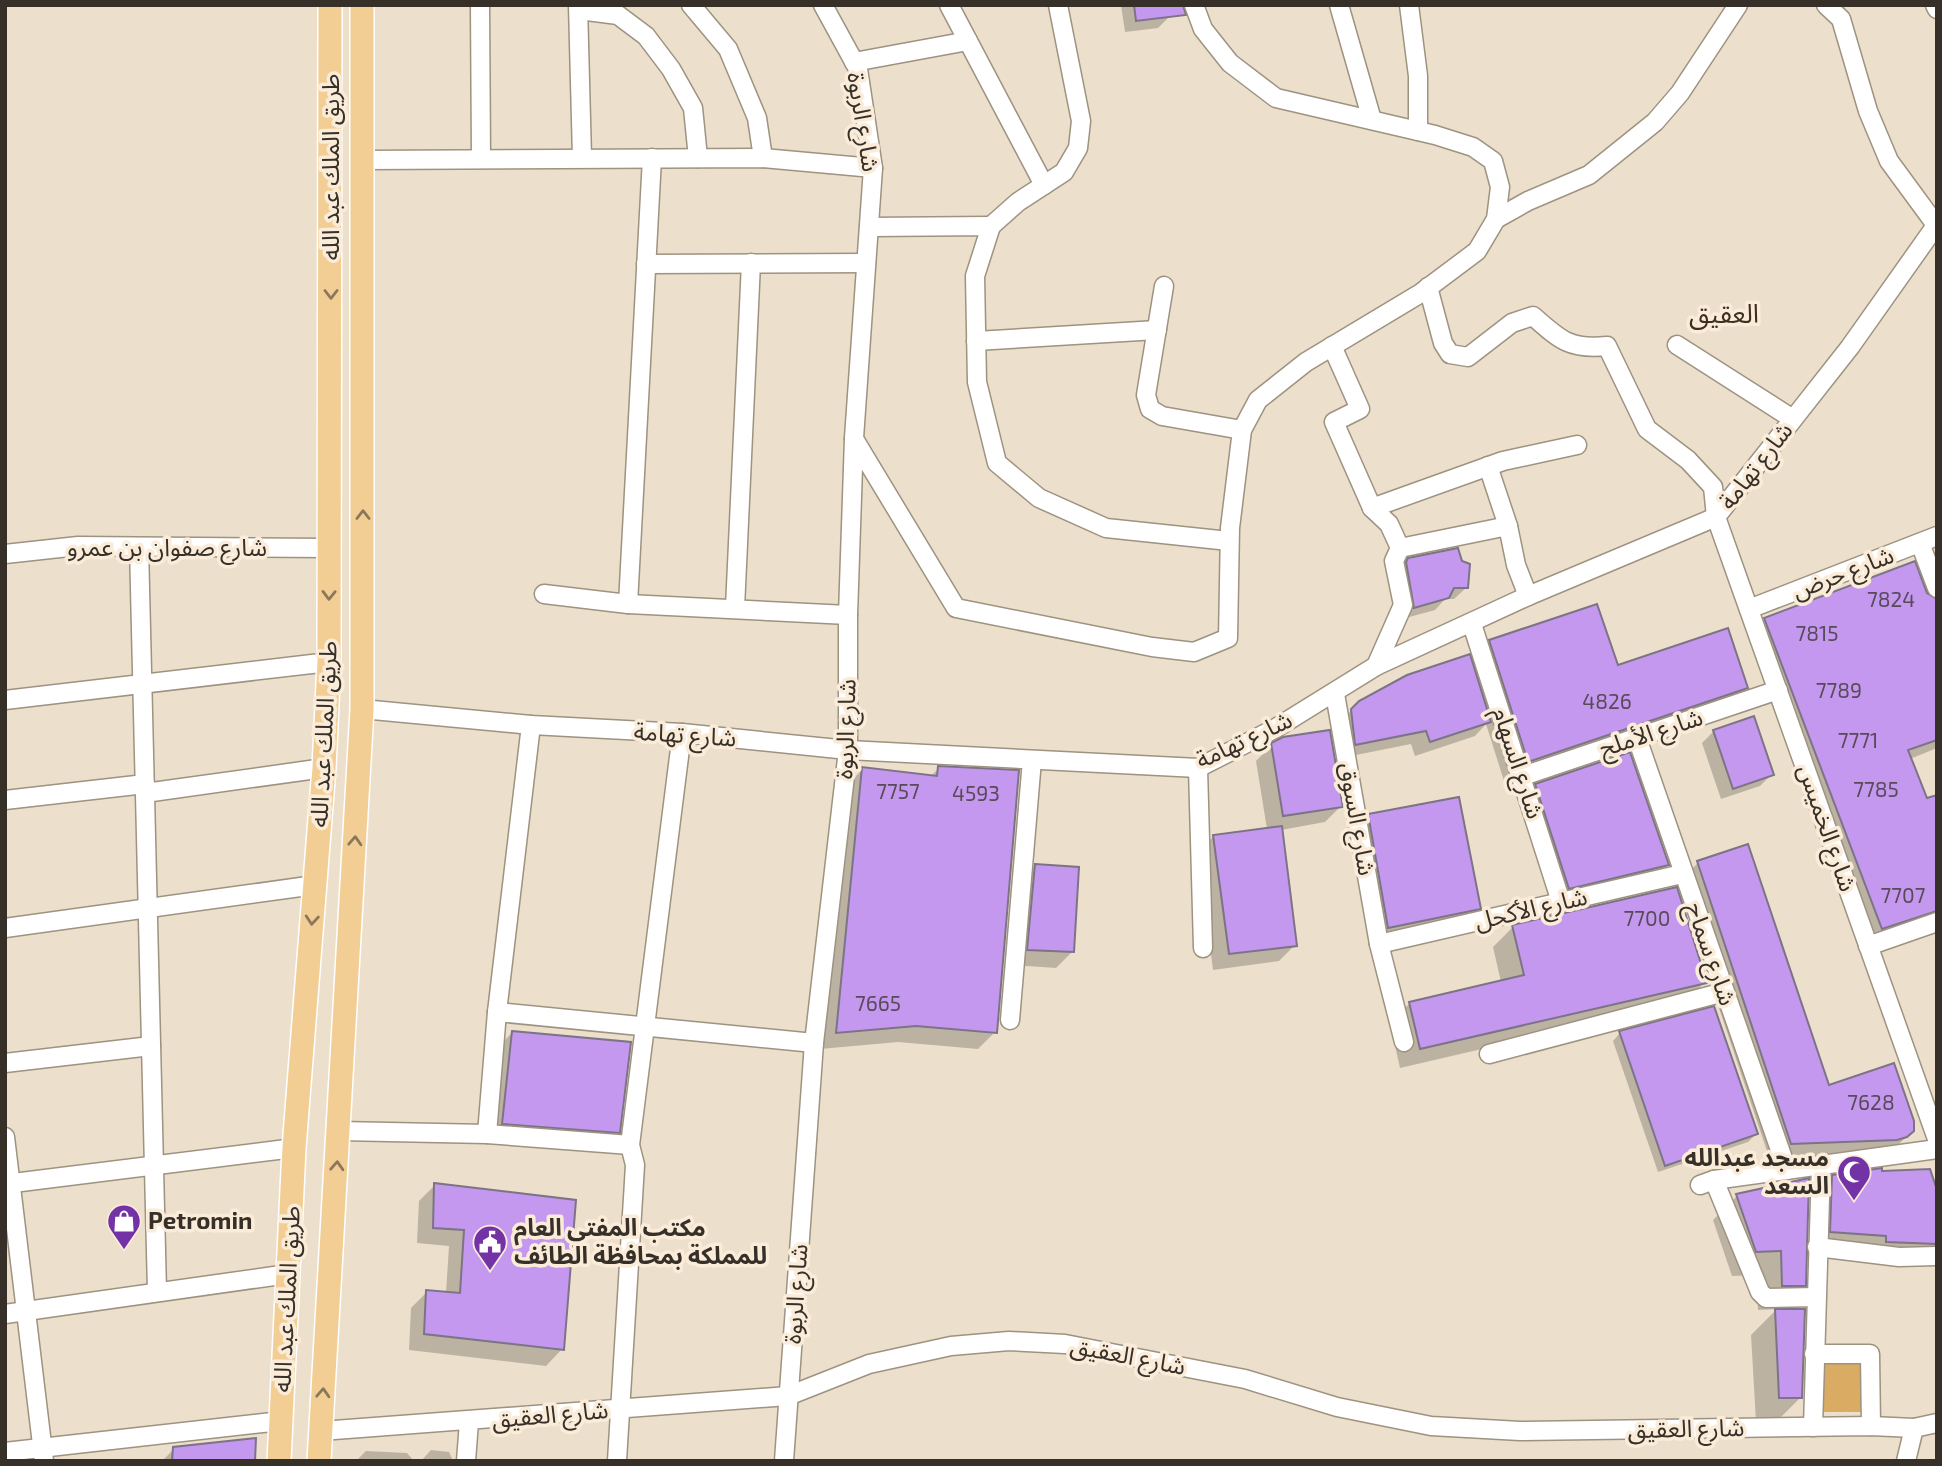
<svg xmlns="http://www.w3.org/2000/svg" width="1942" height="1466" font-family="'Exo 2','Noto Sans Arabic',sans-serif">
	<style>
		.green { fill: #daab62 }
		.shadow { fill: #0003 }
		.building { fill: #c398ee; stroke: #7c7386; stroke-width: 2 }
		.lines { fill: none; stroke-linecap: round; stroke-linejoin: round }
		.minor-casing { stroke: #9e9280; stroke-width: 21 }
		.major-casing { stroke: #fff; stroke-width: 26 }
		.minor { stroke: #fff; stroke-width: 18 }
		.major { stroke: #f2ce94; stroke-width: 23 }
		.oneway { stroke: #8b7759 }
		.labels { text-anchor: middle; stroke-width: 7; stroke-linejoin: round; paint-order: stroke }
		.number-label { font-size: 21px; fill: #594a5a }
		.street-label { font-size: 24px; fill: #363029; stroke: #faecd8 }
		.poi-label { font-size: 24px; font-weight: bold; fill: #363029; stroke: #faecd8; text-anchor: start }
		.neighbourhood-label { font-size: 26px; fill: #3c3121; stroke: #faecd8 }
	</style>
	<rect width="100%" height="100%" fill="#ecdfcb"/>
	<rect class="green" x="1820" y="1363" width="42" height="49"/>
	<g class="shadow">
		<path d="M 1121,5 L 1169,5 L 1170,16 L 1158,28 L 1125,32 Z"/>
		<path d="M 1937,550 L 1937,748 L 1910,759 L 1926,801 L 1937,796 L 1937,919 L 1866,944 L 1749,635 L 1765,619 L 1926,583 L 1919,567 Z"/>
		<path d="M 1409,560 L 1467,587 L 1454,599 L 1445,599 L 1435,610 L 1402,619 L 1396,572 Z"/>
		<path d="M 1490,641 L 1617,667 L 1746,688 L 1723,710 L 1505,784 L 1486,724 L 1475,736 L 1415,756 L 1411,744 L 1341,758 L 1337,725 L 1352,710 L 1470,661 Z"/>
		<path d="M 1714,731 L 1772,774 L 1760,786 L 1721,799 L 1702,743 Z"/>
		<path d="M 1272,745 L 1341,806 L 1325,822 L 1281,830 L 1295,945 L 1279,961 L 1213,970 L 1198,852 L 1214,836 L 1267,829 L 1256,761 Z"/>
		<path d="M 939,768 L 995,1032 L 978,1049 L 898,1042 L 820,1049 L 846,786 L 863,769 L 930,777 Z"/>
		<path d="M 1536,785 L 1667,865 L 1655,877 L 1557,899 L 1524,797 Z"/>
		<path d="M 1368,816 L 1479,908 L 1463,924 L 1372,943 L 1352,832 Z"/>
		<path d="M 1698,863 L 1828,1087 L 1912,1131 L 1892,1151 L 1771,1163 L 1677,883 Z"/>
		<path d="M 1035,866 L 1072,952 L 1056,968 L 1012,965 L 1019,882 Z"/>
		<path d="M 1513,927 L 1705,982 L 1685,1002 L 1400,1068 L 1390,1023 L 1410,1003 L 1501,982 L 1493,947 Z"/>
		<path d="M 513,1032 L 618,1132 L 602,1148 L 487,1139 L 496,1049 Z"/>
		<path d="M 1620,1033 L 1756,1134 L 1748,1142 L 1658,1172 L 1613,1041 Z"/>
		<path d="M 1880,1173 L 1937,1196 L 1937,1261 L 1813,1250 L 1814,1195 L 1833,1177 Z"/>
		<path d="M 1807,1180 L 1804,1285 L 1778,1311 L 1801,1397 L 1776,1422 L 1756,1422 L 1751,1335 L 1777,1309 L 1758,1310 L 1757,1275 L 1732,1276 L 1713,1220 L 1737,1196 Z"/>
		<path d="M 435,1185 L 562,1349 L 546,1366 L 409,1350 L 411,1308 L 427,1292 L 446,1293 L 449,1246 L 417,1243 L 419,1201 Z"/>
		<path d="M 174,1449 L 253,1461 L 162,1461 Z"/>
		<path d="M 431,1450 L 449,1452 L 453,1461 L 421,1461 Z"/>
		<path d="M 366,1451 L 407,1453 L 414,1461 L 356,1461 Z"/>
	</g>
	<g class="building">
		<path d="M 1134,5 L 1183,5 L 1186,15 L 1136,21 Z"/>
		<path d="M 1458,548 L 1462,561 L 1470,564 L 1468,588 L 1454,588 L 1449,598 L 1414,608 L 1406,562 L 1408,558 Z"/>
		<path d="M 1915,561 L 1927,593 L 1937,599 L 1937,740 L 1908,750 L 1927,798 L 1937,795 L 1937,911 L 1882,929 L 1764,618 Z"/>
		<path d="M 1597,604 L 1618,665 L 1728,628 L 1748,688 L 1528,762 L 1489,640 Z"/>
		<path d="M 1470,654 L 1491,722 L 1430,742 L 1426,731 L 1355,745 L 1351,709 L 1359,701 L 1407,675 Z"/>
		<path d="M 1754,716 L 1774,775 L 1733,789 L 1713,730 Z"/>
		<path d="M 1330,730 L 1343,807 L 1283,816 L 1271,743 L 1283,737 Z"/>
		<path d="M 1630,752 L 1669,865 L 1569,889 L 1535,784 Z"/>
		<path d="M 938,766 L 1019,770 L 997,1033 L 916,1026 L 836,1033 L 862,767 L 937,776 Z"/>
		<path d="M 1459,797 L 1481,909 L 1388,928 L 1368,814 Z"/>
		<path d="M 1282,826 L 1297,946 L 1229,954 L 1213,835 Z"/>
		<path d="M 1748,844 L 1829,1085 L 1894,1063 L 1914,1121 L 1914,1131 L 1907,1137 L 1897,1140 L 1791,1144 L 1697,861 Z"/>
		<path d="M 1035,864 L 1079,867 L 1074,952 L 1027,950 Z"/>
		<path d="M 1677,887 L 1707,983 L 1420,1049 L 1409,1002 L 1524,975 L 1512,925 Z"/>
		<path d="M 1714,1006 L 1758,1134 L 1665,1166 L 1619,1031 Z"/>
		<path d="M 512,1031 L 631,1042 L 620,1133 L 502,1124 Z"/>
		<path d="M 1882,1168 L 1882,1171 L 1930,1169 L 1937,1190 L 1937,1244 L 1886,1242 L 1886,1236 L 1830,1232 L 1832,1175 Z"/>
		<path d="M 1809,1178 L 1806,1286 L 1782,1286 L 1781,1251 L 1756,1252 L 1736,1194 Z"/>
		<path d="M 434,1183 L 576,1200 L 564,1350 L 424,1334 L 426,1290 L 460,1293 L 464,1230 L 433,1228 Z"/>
		<path d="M 1775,1309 L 1805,1309 L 1802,1398 L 1779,1398 Z"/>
		<path d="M 256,1438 L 255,1461 L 172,1461 L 173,1447 Z"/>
	</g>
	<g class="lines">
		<g class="minor-casing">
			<g id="minor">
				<path d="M 480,5 L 481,159"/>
				<path d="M 578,5 L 582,158"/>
				<path d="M 691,5 L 728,49 L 757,118 L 763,158"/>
				<path d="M 949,5 L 1044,185"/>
				<path d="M 1339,5 L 1372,120"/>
				<path d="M 1409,5 L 1418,76 L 1418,131"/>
				<path d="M 1826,5 L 1841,19 L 1868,111 L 1889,161 L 1936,225"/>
				<path d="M 1935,5 L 1937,9"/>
				<path d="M 579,10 L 618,15 L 646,36 L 671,69 L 693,108 L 698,158"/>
				<path d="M 854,62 L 968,41"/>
				<path d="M 364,160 L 763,158 L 873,168"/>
				<path d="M 1496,219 L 1528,201 L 1589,175 L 1655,122 L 1680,93 L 1738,5"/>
				<path d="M 991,226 L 1018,202 L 1064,172 L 1078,148 L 1081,121 L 1058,5"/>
				<path d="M 869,227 L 991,226 L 975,276 L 977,382 L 997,463 L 1039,498 L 1106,528 L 1229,541"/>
				<path d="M 646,264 L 866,263"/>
				<path d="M 1164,286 L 1146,395 L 1150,409 L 1162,416 L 1242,430"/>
				<path d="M 1428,287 L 1443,343 L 1450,354 L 1468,357 L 1512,323 L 1533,316 C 1560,340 1570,350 1607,346 L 1647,429 L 1688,460 L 1713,487 L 1716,517 L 1937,1139"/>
				<path d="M 976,341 L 1157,330"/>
				<path d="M 1677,345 L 1793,419"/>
				<path d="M 1332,346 L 1360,409 L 1334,422 L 1372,508 L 1389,524 L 1400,548 L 1394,561 L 1403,605 L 1376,666"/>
				<path d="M 854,439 L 956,608 L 1152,647 L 1194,652 L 1228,638 L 1230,528 L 1242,430 L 1258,400 L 1306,362 L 1421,293 L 1477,251 L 1496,219 L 1500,187 L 1493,161 L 1473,147 L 1435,135 L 1276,98 L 1230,63 L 1203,29 L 1194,5"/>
				<path d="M 1488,466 L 1508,526"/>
				<path d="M 1372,508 L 1503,461 L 1577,445"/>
				<path d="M 1920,543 L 1937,588"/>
				<path d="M 139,547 L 157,1292"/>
				<path d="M 1400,548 L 1508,526 L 1516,565 L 1528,596"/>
				<path d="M 5,554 L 78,546 L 330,548"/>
				<path d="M 544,594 L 628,604 L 848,615"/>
				<path d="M 628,604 L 652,158"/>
				<path d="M 735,608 L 751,263"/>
				<path d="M 1749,609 L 1937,536"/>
				<path d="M 1472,624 L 1561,902"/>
				<path d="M 1335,694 L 1379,944 L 1404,1042"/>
				<path d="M 5,700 L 329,662"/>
				<path d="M 362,709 L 531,725 L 682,733 L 848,750 L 1198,768 L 1276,728 L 1376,666 L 1528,596 L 1716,517 L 1850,347 L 1937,224"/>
				<path d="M 1637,738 L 1787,1170"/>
				<path d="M 1198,768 L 1203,948"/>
				<path d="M 1523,776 L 1778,690"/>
				<path d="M 145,793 L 324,768"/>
				<path d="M 5,800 L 145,784"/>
				<path d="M 5,928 L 315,885"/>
				<path d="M 1379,944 L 1682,874"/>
				<path d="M 1868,946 L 1937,922"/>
				<path d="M 497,1012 L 814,1043"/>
				<path d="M 1010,1020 L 1032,760"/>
				<path d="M 1489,1054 L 1724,992"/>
				<path d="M 5,1063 L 151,1046"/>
				<path d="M 339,1131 L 487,1134 L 630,1145"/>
				<path d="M 487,1134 L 497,1012 L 531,725"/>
				<path d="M 5,1137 L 44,1461"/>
				<path d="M 1714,1180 L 1760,1292 L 1766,1298 L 1816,1297"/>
				<path d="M 5,1184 L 294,1148"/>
				<path d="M 1700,1185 L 1714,1180 L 1937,1149"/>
				<path d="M 1817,1247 L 1899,1257 L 1937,1256"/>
				<path d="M 5,1314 L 288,1274"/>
				<path d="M 1814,1354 L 1870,1354 L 1871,1426"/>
				<path d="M 1813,1427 L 1821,1166"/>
				<path d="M 321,1431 L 788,1396 L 869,1364 L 951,1346 L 1009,1341 L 1065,1344 L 1245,1379 L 1337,1407 L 1431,1426 L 1520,1431 L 1871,1426 L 1914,1428 L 1937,1423"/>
				<path d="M 5,1452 L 281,1421"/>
				<path d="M 466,1461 L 469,1422"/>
				<path d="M 617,1461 L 635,1165 L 630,1145 L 682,733"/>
				<path d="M 784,1461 L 814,1043 L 848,750 L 848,615 L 854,438 L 873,168 L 858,69 L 823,5"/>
				<path d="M 1906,1461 L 1914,1428"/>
			</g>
		</g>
		<g class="major-casing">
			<g id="major">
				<path d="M 279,1461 L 294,1148 L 324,768 L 329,662 L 330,5"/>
				<path d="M 319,1461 L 362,709 L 362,5"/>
			</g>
		</g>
		<use href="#minor" class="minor"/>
		<use href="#major" class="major"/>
	</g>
	<defs><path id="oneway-chevron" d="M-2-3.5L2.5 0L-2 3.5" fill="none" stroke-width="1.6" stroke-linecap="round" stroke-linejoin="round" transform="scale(1.75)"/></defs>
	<g class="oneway">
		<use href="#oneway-chevron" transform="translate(331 294) rotate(90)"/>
		<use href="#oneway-chevron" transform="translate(363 515) rotate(-90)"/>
		<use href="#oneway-chevron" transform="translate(329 595) rotate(91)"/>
		<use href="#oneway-chevron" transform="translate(355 841) rotate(-87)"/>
		<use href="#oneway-chevron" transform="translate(312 920) rotate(95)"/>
		<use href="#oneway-chevron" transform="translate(337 1166) rotate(-87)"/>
		<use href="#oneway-chevron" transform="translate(323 1393) rotate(-87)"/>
	</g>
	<defs>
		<g id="mosque-pin" transform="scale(1.75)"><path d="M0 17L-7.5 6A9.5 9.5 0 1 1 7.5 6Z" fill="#7332a6" stroke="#faecd8"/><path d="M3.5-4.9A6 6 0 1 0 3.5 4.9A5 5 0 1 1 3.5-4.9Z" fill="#fff"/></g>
		<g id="shop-pin" transform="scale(1.75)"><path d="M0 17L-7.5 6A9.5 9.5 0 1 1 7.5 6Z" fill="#7332a6" stroke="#faecd8"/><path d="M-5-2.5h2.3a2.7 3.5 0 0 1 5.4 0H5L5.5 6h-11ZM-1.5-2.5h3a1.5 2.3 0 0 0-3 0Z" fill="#fff"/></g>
		<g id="civic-pin" transform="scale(1.75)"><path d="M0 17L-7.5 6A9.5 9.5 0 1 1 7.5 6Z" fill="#7332a6" stroke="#faecd8"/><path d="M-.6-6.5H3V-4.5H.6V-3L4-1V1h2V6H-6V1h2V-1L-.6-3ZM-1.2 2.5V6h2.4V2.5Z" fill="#fff"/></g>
	</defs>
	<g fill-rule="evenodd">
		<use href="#mosque-pin" x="1854" y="1172"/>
		<use href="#shop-pin" x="124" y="1221"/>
		<use href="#civic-pin" x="490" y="1242"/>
	</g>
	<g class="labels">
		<g class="number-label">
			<text x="1891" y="607">7824</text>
			<text x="1817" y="641">7815</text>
			<text x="1839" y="698">7789</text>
			<text x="1607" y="709">4826</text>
			<text x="1858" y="748">7771</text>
			<text x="1876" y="797">7785</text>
			<text x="898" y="799">7757</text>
			<text x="976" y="801">4593</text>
			<text x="1903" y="903">7707</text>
			<text x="1647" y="926">7700</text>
			<text x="878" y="1011">7665</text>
			<text x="1871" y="1110">7628</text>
		</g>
		<g class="street-label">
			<text transform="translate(863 122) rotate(81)" y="8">شارع الربوة</text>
			<text transform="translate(331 167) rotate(-90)" y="8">طريق الملك عبد الله</text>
			<text transform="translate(1756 466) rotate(-52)" y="8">شارع تهامة</text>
			<text x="167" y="556">شارع صفوان بن عمرو</text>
			<text transform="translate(1843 573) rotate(-21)" y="8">شارع حرض</text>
			<text transform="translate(846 729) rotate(-88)" y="8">شارع الربوة</text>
			<text transform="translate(1651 733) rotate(-18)" y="8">شارع الأملح</text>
			<text transform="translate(324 734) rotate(-87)" y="8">طريق الملك عبد الله</text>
			<text transform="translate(685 735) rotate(4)" y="8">شارع تهامة</text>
			<text transform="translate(1244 740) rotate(-25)" y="8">شارع تهامة</text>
			<text transform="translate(1518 763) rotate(72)" y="8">شارع السهام</text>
			<text transform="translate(1357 819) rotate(80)" y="8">شارع السوق</text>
			<text transform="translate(1827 828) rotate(71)" y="8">شارع الخميس</text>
			<text transform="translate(1531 909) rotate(-13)" y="8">شارع الأكحل</text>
			<text transform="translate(1711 954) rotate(71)" y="8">شارع سماح</text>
			<text transform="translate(796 1294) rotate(-86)" y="8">شارع الربوة</text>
			<text transform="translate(287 1299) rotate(-87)" y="8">طريق الملك عبد الله</text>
			<text transform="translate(1128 1356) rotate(11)" y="8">شارع العقيق</text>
			<text transform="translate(550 1415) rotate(-5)" y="8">شارع العقيق</text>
			<text transform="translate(1686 1429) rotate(-1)" y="8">شارع العقيق</text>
		</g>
		<g class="poi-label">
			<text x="1829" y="1166" text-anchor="end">مسجد عبدالله<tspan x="1829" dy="28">السعد</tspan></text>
			<text x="148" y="1229">Petromin</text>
			<text x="514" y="1236">مكتب المفتي العام<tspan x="514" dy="28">للمملكة بمحافظة الطائف</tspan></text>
		</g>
		<g class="neighbourhood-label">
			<text x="1724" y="323">العقيق</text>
		</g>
	</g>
	<rect width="1942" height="1466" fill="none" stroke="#363029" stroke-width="14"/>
</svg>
